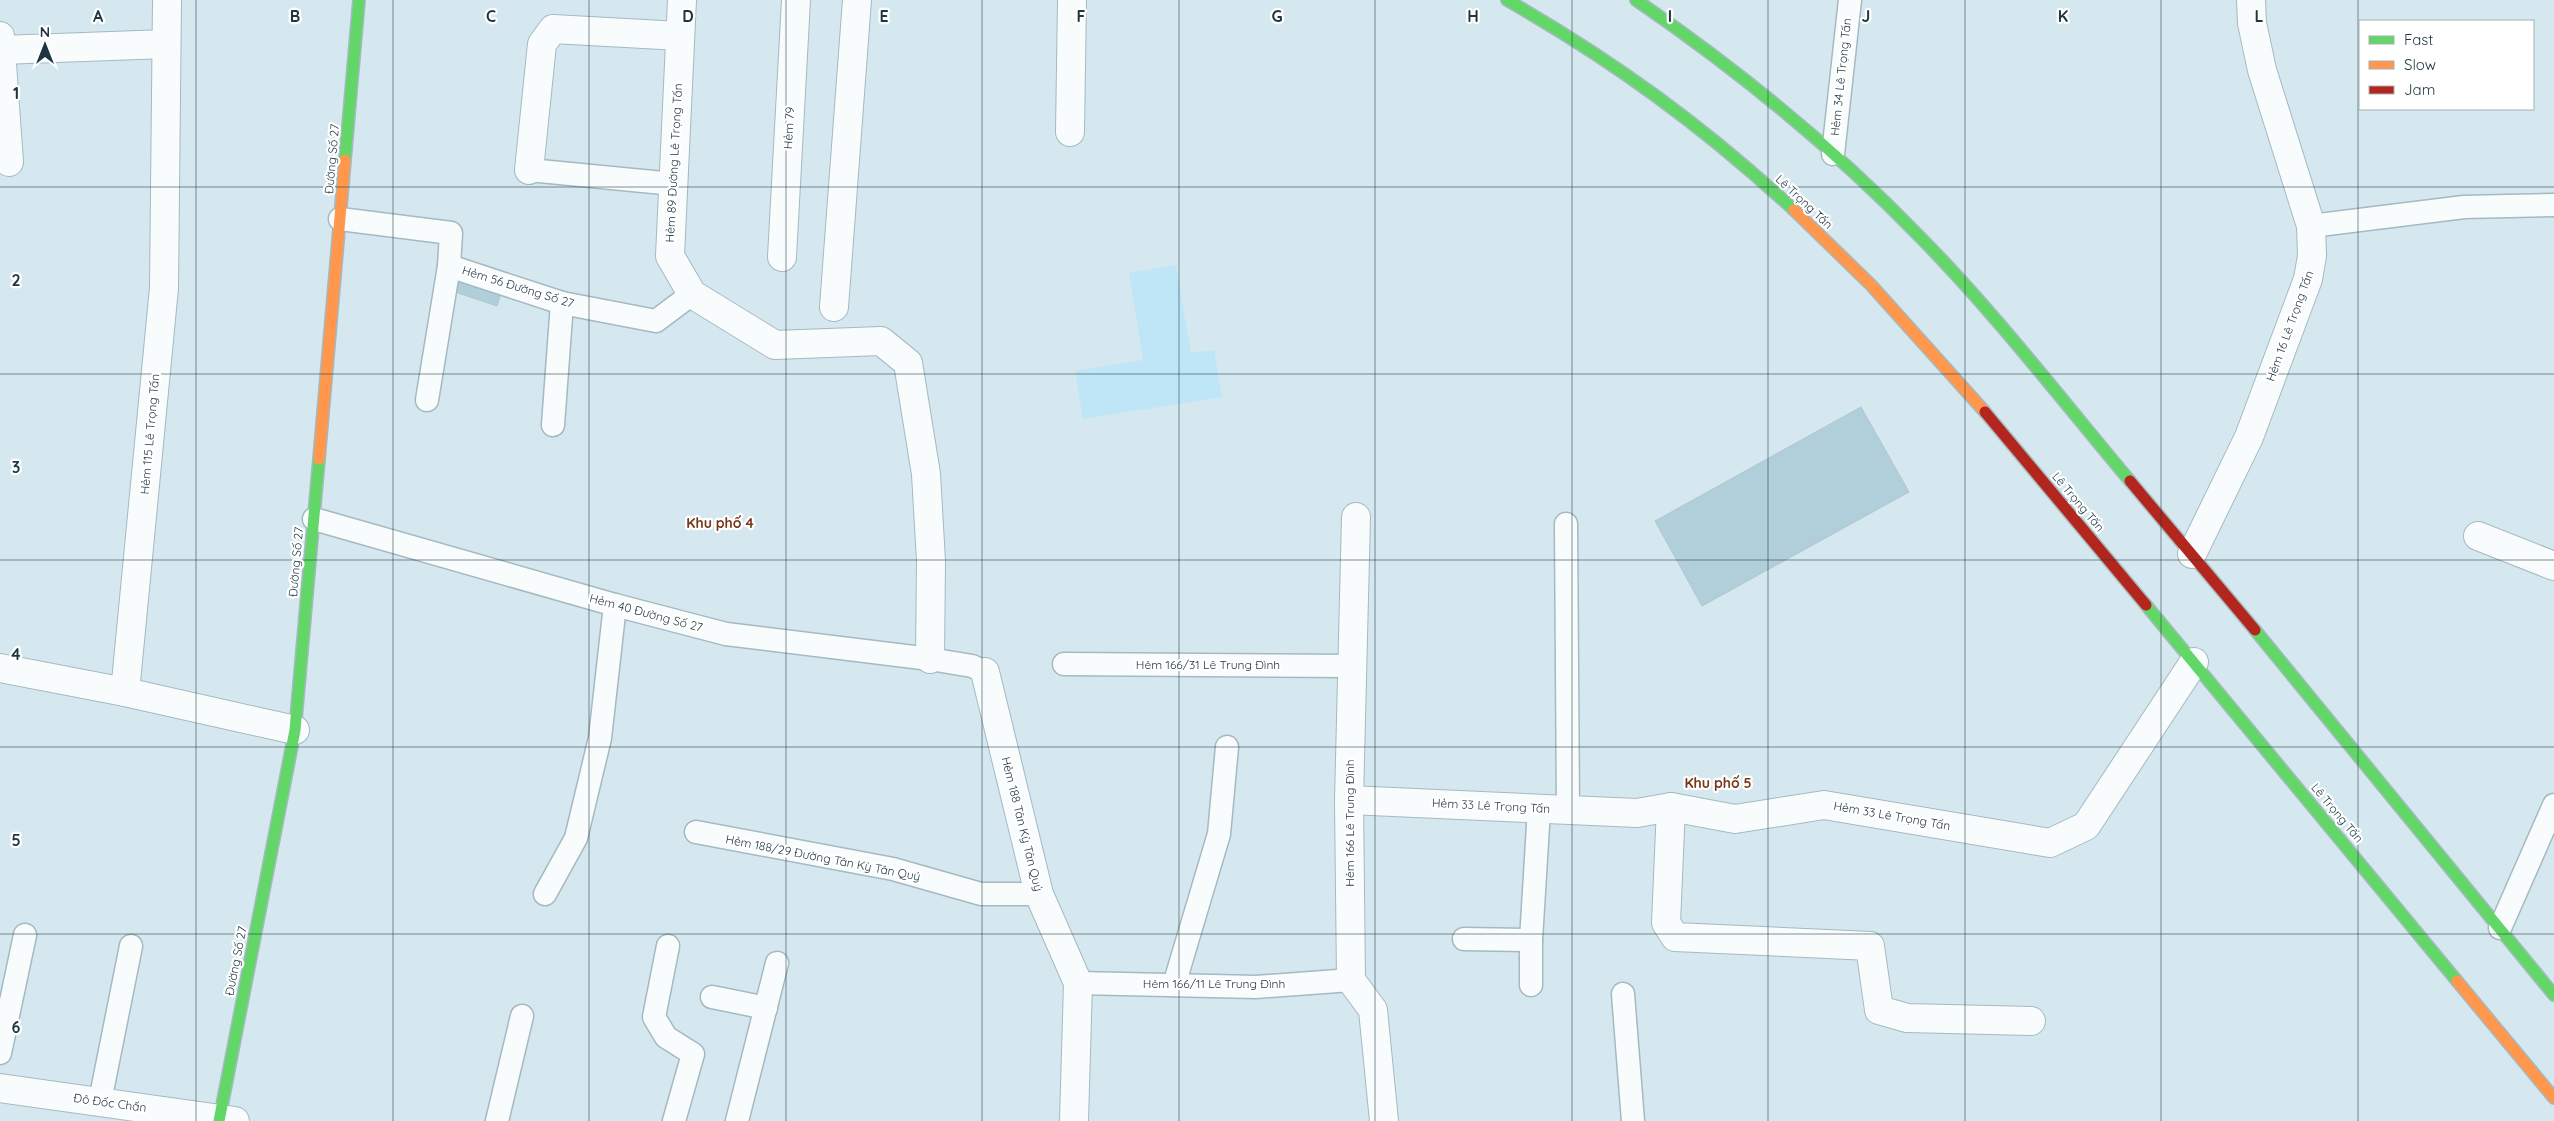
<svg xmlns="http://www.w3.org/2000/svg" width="2554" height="1121" font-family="Quicksand,sans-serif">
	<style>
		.built { fill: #bfe6f6 }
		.building { fill: #b0cfdb; stroke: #b1c5cd }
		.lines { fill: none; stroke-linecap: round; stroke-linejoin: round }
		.lane-casing { stroke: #a5b9c1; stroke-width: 25 }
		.street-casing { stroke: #a5b9c1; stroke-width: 30 }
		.fast-casing { stroke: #a5b9c1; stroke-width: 14 }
		.slow-casing { stroke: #a5b9c1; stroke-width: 14 }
		.jam-casing { stroke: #a5b9c1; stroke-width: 14 }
		.lane { stroke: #f9fcfd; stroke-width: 22 }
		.street { stroke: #f9fcfd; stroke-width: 28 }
		.fast { stroke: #63d668; stroke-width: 11 }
		.slow { stroke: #ff974d; stroke-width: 11 }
		.jam { stroke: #b3261e; stroke-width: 11 }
		.grid { fill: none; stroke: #1d363f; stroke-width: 1; stroke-opacity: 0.55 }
		.labels { text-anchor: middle; stroke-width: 4.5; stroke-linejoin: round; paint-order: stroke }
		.street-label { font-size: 12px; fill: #1d363f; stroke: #fff }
		.neighbourhood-label { font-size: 14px; font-weight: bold; fill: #773719; stroke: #fff }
		.grid-label { font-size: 16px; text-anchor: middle; font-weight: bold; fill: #1d363f; stroke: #fff; stroke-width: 4.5; stroke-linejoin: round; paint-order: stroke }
	</style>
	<rect width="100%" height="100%" fill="#d5e8f0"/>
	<path class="built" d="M 1176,265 L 1191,353 L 1214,350 L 1222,397 L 1083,419 L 1075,371 L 1143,360 L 1129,273 Z"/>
	<g class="building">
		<path d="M 460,276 L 502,290 L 497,306 L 455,292 Z"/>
		<path d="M 1861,407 L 1909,492 L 1702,606 L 1655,521 Z"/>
	</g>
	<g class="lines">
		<g class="lane-casing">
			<g id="lane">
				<path d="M 1833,154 L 1850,0"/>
				<path d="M 529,170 L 674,184"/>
				<path d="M 340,219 L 451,233 L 449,266 L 562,303 L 656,321 L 692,294"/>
				<path d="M 2311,226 L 2464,207 L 2554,205"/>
				<path d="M 427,400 L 449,266"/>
				<path d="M 553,425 L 562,303"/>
				<path d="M 314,519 L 615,605 L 726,634 L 930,659 L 972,666 L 985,672"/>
				<path d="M 1566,524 L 1568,810"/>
				<path d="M 1064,664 L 1351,666"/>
				<path d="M 696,832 L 893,869 L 981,894 L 1039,894"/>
				<path d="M 545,894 L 576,838 L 600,738 L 615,605"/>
				<path d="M 2500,928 L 2554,805"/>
				<path d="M 1464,939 L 1531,940"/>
				<path d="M 668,946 L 654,1017 L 666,1037 L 693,1054 L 674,1121"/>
				<path d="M 1078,983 L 1256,987 L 1351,980"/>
				<path d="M 1174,985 L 1219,834 L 1227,747"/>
				<path d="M 1531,985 L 1531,940 L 1539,809"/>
				<path d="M 1623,994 L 1633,1121"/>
				<path d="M 712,997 L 766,1008"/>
				<path d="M 0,1053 L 25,935"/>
				<path d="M 100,1101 L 131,946"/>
				<path d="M 497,1121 L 522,1016"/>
				<path d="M 737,1121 L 777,963"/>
			</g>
		</g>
		<g class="street-casing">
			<g id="street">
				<path d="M 682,0 L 670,256 L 692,294 L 775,345 L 881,341 L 908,363 L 926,474 L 931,561 L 930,659"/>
				<path d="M 0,36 L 9,162"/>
				<path d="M 1,50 L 166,44"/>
				<path d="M 1070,132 L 1072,0"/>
				<path d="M 529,170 L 542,44 L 553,29 L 680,36"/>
				<path d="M 782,257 L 796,0"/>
				<path d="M 834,307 L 857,0"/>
				<path d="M 1356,517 L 1349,800 L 1351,980 L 1373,1010 L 1384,1121"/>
				<path d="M 2478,536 L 2554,566"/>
				<path d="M 2192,554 L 2249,437 L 2308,279 L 2312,256 L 2311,226 L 2262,70 L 2252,23 L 2251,0"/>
				<path d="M 0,668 L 125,692 L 295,730"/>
				<path d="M 985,672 L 1039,894 L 1078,983 L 1074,1121"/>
				<path d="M 125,692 L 164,288 L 167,0"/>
				<path d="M 1349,800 L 1637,813 L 1671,807 L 1735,819 L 1824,805 L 2050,843 L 2086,826 L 2194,662"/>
				<path d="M 1671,807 L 1666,923 L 1675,937 L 1870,946 L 1879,1010 L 1907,1018 L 2031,1021"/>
				<path d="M 0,1088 L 235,1121"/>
			</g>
		</g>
		<g class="fast-casing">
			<g id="fast">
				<path d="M 1507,0 C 1615,62 1703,126 1794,210"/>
				<path d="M 1636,0 C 1738,70 1834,148 1920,237 C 1995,313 2061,399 2130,481"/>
				<path d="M 345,160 L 359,0"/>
				<path d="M 2146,605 L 2457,981"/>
				<path d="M 2255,630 L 2554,995"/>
				<path d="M 219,1121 L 295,730 L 319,459"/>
			</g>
		</g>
		<g class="slow-casing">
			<g id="slow">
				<path d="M 1794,210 L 1871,285 L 1985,412"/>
				<path d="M 319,459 L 345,160"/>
				<path d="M 2457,981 L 2554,1098"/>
			</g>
		</g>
		<g class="jam-casing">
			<g id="jam">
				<path d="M 1985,412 L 2146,605"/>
				<path d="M 2130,481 L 2255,630"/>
			</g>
		</g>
		<use href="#lane" class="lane"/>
		<use href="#street" class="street"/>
		<use href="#fast" class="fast"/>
		<use href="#slow" class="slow"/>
		<use href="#jam" class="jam"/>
	</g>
	<path class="grid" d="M 196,0 L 196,1121M 393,0 L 393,1121M 589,0 L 589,1121M 786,0 L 786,1121M 982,0 L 982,1121M 1179,0 L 1179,1121M 1375,0 L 1375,1121M 1572,0 L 1572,1121M 1768,0 L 1768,1121M 1965,0 L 1965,1121M 2161,0 L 2161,1121M 2358,0 L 2358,1121M 0,187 L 2554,187M 0,374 L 2554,374M 0,560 L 2554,560M 0,747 L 2554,747M 0,934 L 2554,934"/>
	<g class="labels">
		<g class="street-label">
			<text transform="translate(1841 77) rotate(-84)" y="4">Hẻm 34 Lê Trọng Tấn</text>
			<text transform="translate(789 128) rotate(-87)" y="4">Hẻm 79</text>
			<text transform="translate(332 159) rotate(-85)" y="4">Đường Số 27</text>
			<text transform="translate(674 163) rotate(-87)" y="4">Hẻm 89 Đường Lê Trọng Tấn</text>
			<text transform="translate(1804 202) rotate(43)" y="4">Lê Trọng Tấn</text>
			<text transform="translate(518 287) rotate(17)" y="4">Hẻm 56 Đường Số 27</text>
			<text transform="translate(2290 326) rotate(-70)" y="4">Hẻm 16 Lê Trọng Tấn</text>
			<text transform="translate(150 434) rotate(-85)" y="4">Hẻm 115 Lê Trọng Tấn</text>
			<text transform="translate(2078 502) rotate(50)" y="4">Lê Trọng Tấn</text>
			<text transform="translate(296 562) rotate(-85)" y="4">Đường Số 27</text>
			<text transform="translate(646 613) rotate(15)" y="4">Hẻm 40 Đường Số 27</text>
			<text x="1208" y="669">Hẻm 166/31 Lê Trung Đình</text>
			<text transform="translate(1491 806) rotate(3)" y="4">Hẻm 33 Lê Trọng Tấn</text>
			<text transform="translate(2337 813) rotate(50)" y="4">Lê Trọng Tấn</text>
			<text transform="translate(1892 816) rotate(10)" y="4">Hẻm 33 Lê Trọng Tấn</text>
			<text transform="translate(1350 823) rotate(-90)" y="4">Hẻm 166 Lê Trung Đình</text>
			<text transform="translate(1022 824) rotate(76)" y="4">Hẻm 188 Tân Kỳ Tân Quý</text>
			<text transform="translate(823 858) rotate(11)" y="4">Hẻm 188/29 Đường Tân Kỳ Tân Quý</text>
			<text transform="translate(236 961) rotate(-79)" y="4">Đường Số 27</text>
			<text x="1214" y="988">Hẻm 166/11 Lê Trung Đình</text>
			<text transform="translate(110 1103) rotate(8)" y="4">Đô Đốc Chấn</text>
		</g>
		<g class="neighbourhood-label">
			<text x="720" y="528">Khu phố 4</text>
			<text x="1718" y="788">Khu phố 5</text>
		</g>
	</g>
	<g class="grid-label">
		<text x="98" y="22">A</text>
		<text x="295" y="22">B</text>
		<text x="491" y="22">C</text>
		<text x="688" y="22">D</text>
		<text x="884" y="22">E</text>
		<text x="1081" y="22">F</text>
		<text x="1277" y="22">G</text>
		<text x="1473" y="22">H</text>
		<text x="1670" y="22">I</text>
		<text x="1866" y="22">J</text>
		<text x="2063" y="22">K</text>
		<text x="2259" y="22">L</text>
		<text x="16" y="99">1</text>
		<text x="16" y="286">2</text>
		<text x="16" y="473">3</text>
		<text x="16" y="660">4</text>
		<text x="16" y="846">5</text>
		<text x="16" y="1033">6</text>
	</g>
	<rect x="2359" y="20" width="175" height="90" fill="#ffffff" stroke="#a5afb2"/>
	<rect x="2369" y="36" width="25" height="8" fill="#63d668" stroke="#a5afb2"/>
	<text x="2404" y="45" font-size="15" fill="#1d363f">Fast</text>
	<rect x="2369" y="61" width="25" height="8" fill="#ff974d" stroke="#a5afb2"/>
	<text x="2404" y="70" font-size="15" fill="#1d363f">Slow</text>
	<rect x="2369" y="86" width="25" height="8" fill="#b3261e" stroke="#a5afb2"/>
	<text x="2404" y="95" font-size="15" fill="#1d363f">Jam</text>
	<g transform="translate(45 45)" stroke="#ffffff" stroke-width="4" paint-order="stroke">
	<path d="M0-4L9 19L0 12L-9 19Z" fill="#1d363f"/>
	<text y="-8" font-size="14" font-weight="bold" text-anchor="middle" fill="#1d363f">N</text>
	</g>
</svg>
